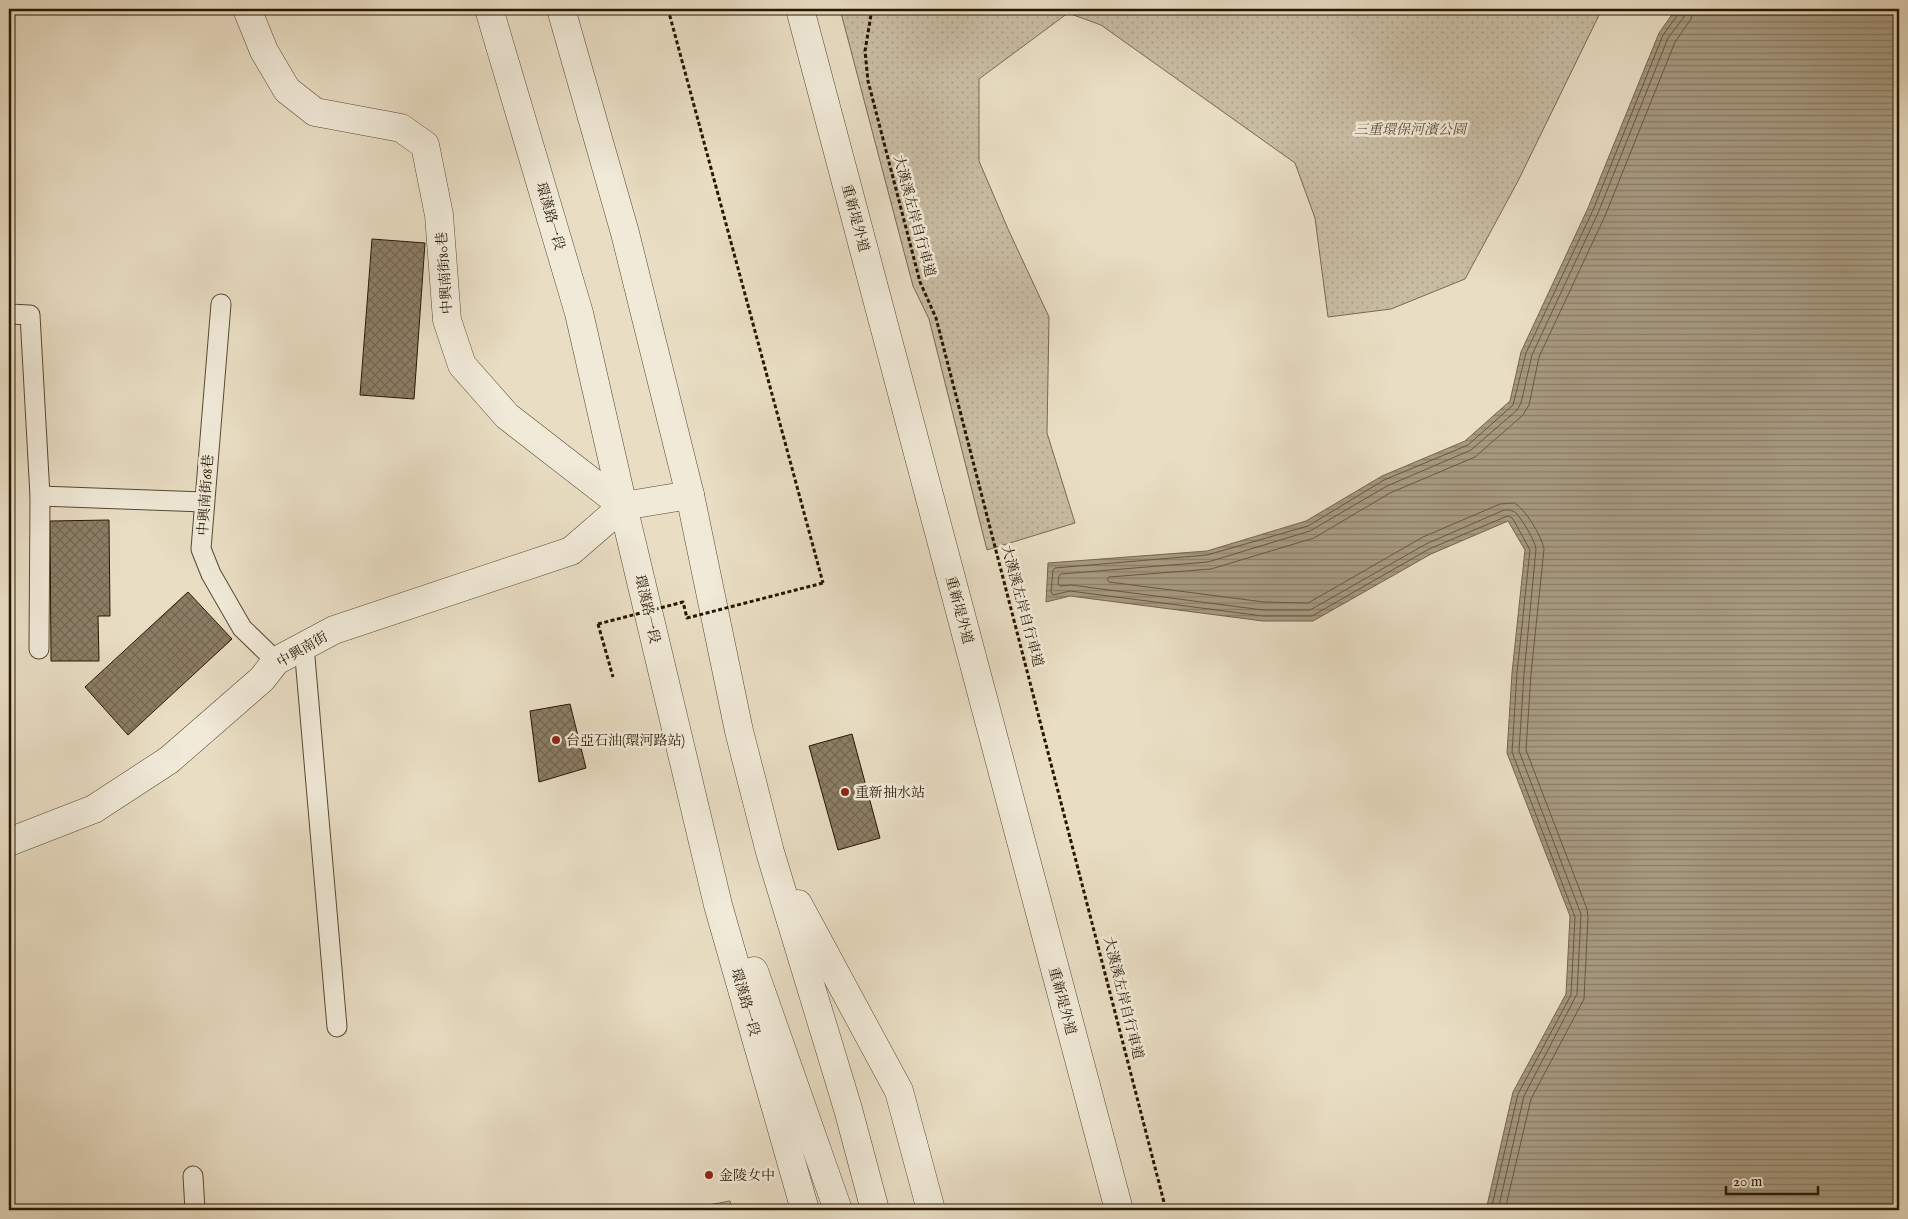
<svg xmlns="http://www.w3.org/2000/svg" width="1908" height="1219" font-family="'IM FELL English','Noto Serif TC',serif">
	<style>
		.grass { fill: #c8bca3; stroke: #786952 }
		.park { fill: url(#park-dots); stroke: #786952 }
		.water { fill: url(#water-rules); stroke: #74654d }
		.lines { fill: none; stroke-linecap: round; stroke-linejoin: round }
		.shore { stroke: #675840; stroke-width: 1 }
		.building { fill: url(#building-cross-hatch); stroke: #271600 }
		.service-casing { stroke: #584831; stroke-width: 21 }
		.minor-casing { stroke: #584831; stroke-width: 29 }
		.tertiary-casing { stroke: #584831; stroke-width: 29 }
		.path { stroke: #271600; stroke-width: 3; stroke-dasharray: 4 2.5; stroke-linecap: butt }
		.service { stroke: #f1ead9; stroke-width: 19 }
		.minor { stroke: #f1ead9; stroke-width: 28 }
		.tertiary { stroke: #f1ead9; stroke-width: 28 }
		.path-bridge { stroke: #271600; stroke-width: 3; stroke-dasharray: 4 2.5; stroke-linecap: butt }
		.poi-dot { fill: #8f2418; stroke: #f1ead9; stroke-width: 2 }
		.labels { text-anchor: middle; stroke-width: 5; stroke-linejoin: round; paint-order: stroke }
		.park-label { font-size: 14px; font-style: italic; fill: #5f5039; stroke: #f1ead9 }
		.street-label { font-size: 14px; fill: #271600; stroke: #f1ead9 }
		.poi-label { font-size: 14px; fill: #271600; stroke: #f1ead9; text-anchor: start }
	</style>
	<defs>
		<pattern id="park-dots" width="8" height="8" patternUnits="userSpaceOnUse" patternTransform="scale(1.25)"><rect width="8" height="8" fill="#c8bca3"/><path d="M2 2h.1M6 6h.1" fill="none" stroke="#aca18b" stroke-width="1.8" stroke-linecap="round"/></pattern>
		<pattern id="water-rules" width="6" height="5" patternUnits="userSpaceOnUse" patternTransform="scale(1.25)"><rect width="6" height="5" fill="#a79a81"/><path d="M0 2.5h6" fill="none" stroke="#887d67"/></pattern>
		<pattern id="building-cross-hatch" width="8" height="8" patternUnits="userSpaceOnUse" patternTransform="scale(1.25)"><rect width="8" height="8" fill="#8c7e66"/><path d="M0 0l8 8M0 8l8-8" fill="none" stroke="#726652"/></pattern>
	</defs>
	<rect width="100%" height="100%" fill="#e9dec4"/>
	<filter id="stains"><feTurbulence type="fractalNoise" baseFrequency=".004" numOctaves="4"/><feColorMatrix values="0 0 0 0 .2 0 0 0 0 .09 0 0 0 0 .02 0 0 0 .5 -.17"/></filter>
	<radialGradient id="worn" r=".72"><stop offset=".6" stop-color="#630" stop-opacity="0"/><stop offset="1" stop-color="#630" stop-opacity=".3"/></radialGradient>
	<path class="grass" d="M 730,1201 L 732,1210 L 703,1210 L 703,1206 Z"/>
	<path class="park" d="M 840,9 L 1602,9 L 1518,181 L 1465,279 L 1391,309 L 1328,317 L 1315,218 L 1295,163 L 1101,25 L 1068,13 L 979,79 L 979,161 L 1008,229 L 1049,317 L 1047,433 L 1075,523 L 987,550 L 929,319 L 913,286 Z"/>
	<path class="water" d="M 1676,9 L 1899,9 L 1899,1210 L 1486,1210 L 1513,1092 L 1566,994 L 1570,916 L 1507,753 L 1512,673 L 1525,550 L 1508,521 L 1431,554 L 1313,621 L 1263,621 L 1070,596 L 1046,602 L 1048,563 L 1207,551 L 1306,521 L 1382,476 L 1465,441 L 1510,401 L 1521,352 L 1588,208 L 1659,33 Z"/>
	<g class="lines">
		<g class="shore">
			<path d="M 1491,1210 L 1518,1094 L 1571,995 L 1575,917 L 1512,752 L 1517,673 L 1530,550 L 1513,519 L 1509,516 L 1505,517 L 1429,549 L 1312,616 L 1263,616 L 1070,591 L 1053,595 L 1051,592 L 1053,570 L 1055,568 L 1207,555 L 1308,526 L 1384,480 L 1468,445 L 1513,405 L 1526,353 L 1593,210 L 1663,35 L 1679,13 L 1680,9"/>
			<path d="M 1498,1210 L 1524,1096 L 1577,994 L 1581,914 L 1519,751 L 1524,674 L 1536,549 C 1535,541 1522,519 1516,513 C 1512,510 1509,510 1504,510 L 1426,544 L 1310,610 L 1263,610 L 1071,585 L 1060,586 L 1058,584 L 1059,576 L 1061,574 L 1208,562 L 1310,531 L 1387,486 L 1471,450 L 1517,410 L 1521,403 L 1532,355 L 1598,213 L 1668,38 L 1684,17 L 1686,9"/>
			<path d="M 1505,1210 L 1531,1099 L 1584,999 L 1588,917 L 1587,909 L 1526,750 L 1531,674 L 1544,549 C 1542,537 1525,508 1514,503 L 1500,504 L 1423,537 L 1308,603 L 1264,602 L 1109,582 L 1107,579 L 1109,577 L 1211,569 L 1314,538 L 1390,493 L 1475,457 L 1523,415 L 1529,405 L 1539,357 L 1605,216 L 1675,42 L 1691,19 L 1693,9"/>
		</g>
	</g>
	<g class="building">
		<path d="M 372,239 L 425,243 L 414,399 L 360,395 Z"/>
		<path d="M 109,520 L 110,616 L 98,616 L 99,661 L 51,661 L 50,521 Z"/>
		<path d="M 188,592 L 232,639 L 128,735 L 85,687 Z"/>
		<path d="M 570,704 L 586,768 L 539,782 L 530,711 Z"/>
		<path d="M 852,734 L 880,838 L 838,850 L 809,746 Z"/>
	</g>
	<g class="lines">
		<g class="service-casing">
			<g id="service">
				<path d="M 221,304 L 201,549 L 211,574 L 242,628 L 276,661"/>
				<path d="M 9,314 L 30,315 L 40,496 L 39,649"/>
				<path d="M 40,496 L 204,502"/>
				<path d="M 304,646 L 337,1027"/>
				<path d="M 193,1176 L 195,1210"/>
			</g>
		</g>
		<g class="minor-casing">
			<g id="minor">
				<path d="M 247,9 L 264,51 L 287,90 L 315,112 L 401,128 L 425,145 L 439,215 L 447,320 L 462,365 L 507,416 L 623,506"/>
				<path d="M 623,506 L 690,495"/>
				<path d="M 9,842 L 94,809 L 169,760 L 262,679 L 276,661 L 334,630 L 571,551 L 623,506"/>
			</g>
		</g>
		<g class="tertiary-casing">
			<g id="tertiary">
				<path d="M 489,9 L 579,313 L 623,506 L 718,905 L 805,1210"/>
				<path d="M 561,9 L 625,233 L 690,495 L 739,731 L 770,852 L 848,1109 L 875,1210"/>
				<path d="M 800,9 L 1119,1210"/>
				<path d="M 798,904 L 899,1091 L 931,1210"/>
				<path d="M 754,971 L 838,1210"/>
			</g>
		</g>
		<g class="path">
			<path d="M 668,9 L 823,583"/>
			<path d="M 872,9 L 865,51 L 868,81 L 920,282 L 936,318 L 1166,1210"/>
			<path d="M 669,14 L 688,9"/>
			<path d="M 598,624 L 613,677"/>
			<path d="M 693,1207 L 693,1210"/>
		</g>
		<use href="#service" class="service"/>
		<use href="#minor" class="minor"/>
		<use href="#tertiary" class="tertiary"/>
		<path class="path-bridge" d="M 598,624 L 683,602 L 687,618 L 823,583"/>
	</g>
	<g class="poi-dot">
		<circle cx="556" cy="740" r="5"/>
		<circle cx="845" cy="792" r="5"/>
		<circle cx="709" cy="1175" r="5"/>
	</g>
	<g class="labels">
		<g class="park-label">
			<text x="1410" y="134">三重環保河濱公園</text>
		</g>
		<g class="street-label">
			<text transform="translate(551 216) rotate(74)" y="5">環漢路一段</text>
			<text transform="translate(915 216) rotate(75)" y="5">大漢溪左岸自行車道</text>
			<text transform="translate(856 218) rotate(75)" y="5">重新堤外道</text>
			<text transform="translate(444 273) rotate(-94)" y="5">中興南街80巷</text>
			<text transform="translate(205 495) rotate(-86)" y="5">中興南街68巷</text>
			<text transform="translate(1023 606) rotate(75)" y="5">大漢溪左岸自行車道</text>
			<text transform="translate(648 609) rotate(77)" y="5">環漢路一段</text>
			<text transform="translate(960 610) rotate(75)" y="5">重新堤外道</text>
			<text transform="translate(302 649) rotate(-30)" y="5">中興南街</text>
			<text transform="translate(1124 998) rotate(76)" y="5">大漢溪左岸自行車道</text>
			<text transform="translate(1063 1001) rotate(75)" y="5">重新堤外道</text>
			<text transform="translate(746 1002) rotate(74)" y="5">環漢路一段</text>
		</g>
		<g class="poi-label">
			<text x="566" y="745">台亞石油(環河路站)</text>
			<text x="855" y="797">重新抽水站</text>
			<text x="719" y="1180">金陵女中</text>
		</g>
	</g>
	<rect width="1908" height="1219" fill="none" stroke="#e9dec4" stroke-width="30"/>
	<rect x="10" y="10" width="1888" height="1199" fill="none" stroke="#271600" stroke-width="2.5"/>
	<rect x="15" y="15" width="1878" height="1189" fill="none" stroke="#271600"/>
	<path d="M1726 1186v8h92v-8" fill="none" stroke="#271600" stroke-width="2.5"/>
	<text x="1733" y="1186" font-size="15" fill="#271600" stroke="#f1ead9" stroke-width="4" paint-order="stroke">20 m</text>
	<rect width="100%" height="100%" filter="url(#stains)"/>
	<rect width="100%" height="100%" fill="url(#worn)"/>
</svg>
